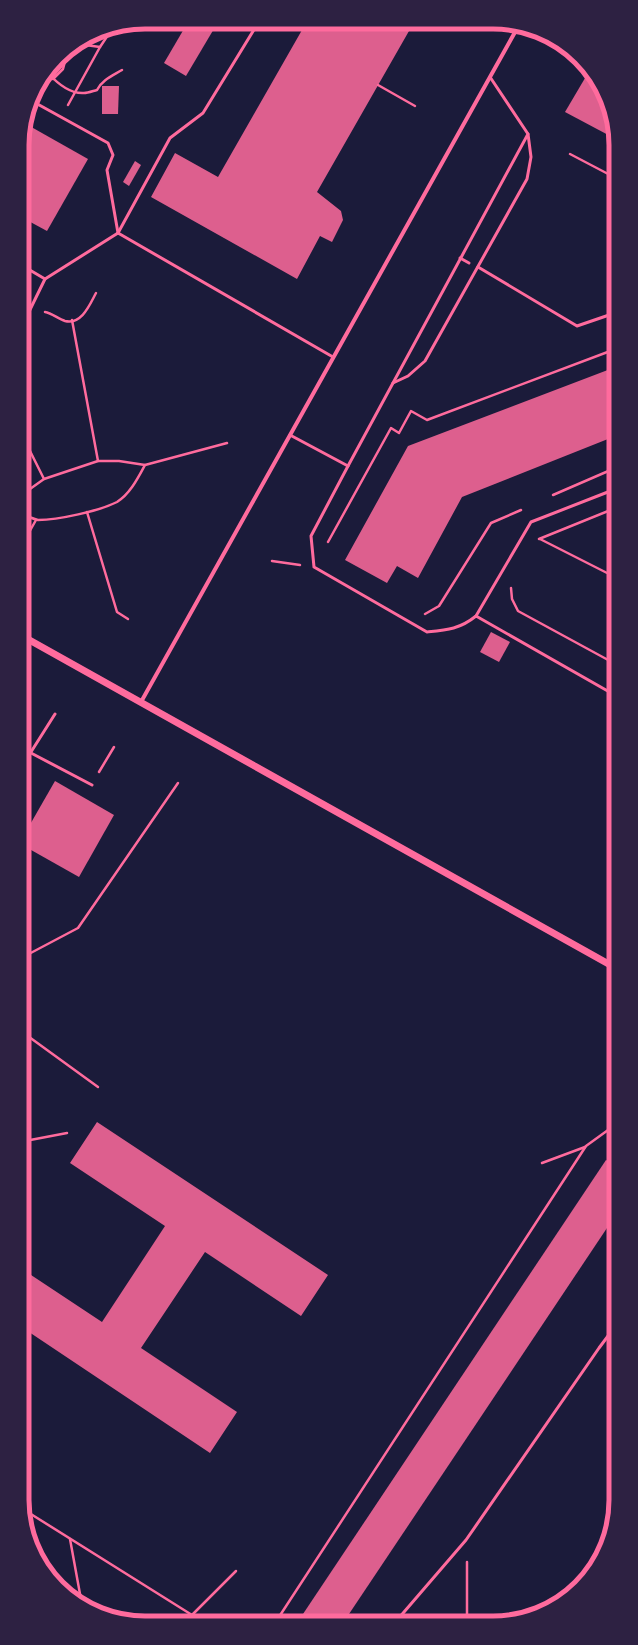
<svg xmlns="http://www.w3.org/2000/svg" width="638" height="1645" font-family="Ubuntu,sans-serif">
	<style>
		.building { fill: #dd5f8e }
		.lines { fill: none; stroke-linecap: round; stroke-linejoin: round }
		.path { stroke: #ff6b9d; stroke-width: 2.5 }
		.service { stroke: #ff6b9d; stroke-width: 3 }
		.minor { stroke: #ff6b9d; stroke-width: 4 }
		.tertiary { stroke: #ff6b9d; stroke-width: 7 }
		.rim { fill: none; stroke: #ff6b9d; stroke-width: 5 }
	</style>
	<rect width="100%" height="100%" fill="#1b1b3a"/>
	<g class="building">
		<path d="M 188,22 L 218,22 L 186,76 L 164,63 Z"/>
		<path d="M 306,23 L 413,24 L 317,192 L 341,211 L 343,220 L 332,242 L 320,236 L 297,279 L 151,197 L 175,153 L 218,177 Z"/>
		<path d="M 588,73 L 612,113 L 612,137 L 565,112 Z"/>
		<path d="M 102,86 L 119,86 L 118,114 L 102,114 Z"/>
		<path d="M 26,124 L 88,159 L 47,231 L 23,218 L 22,137 Z"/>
		<path d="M 135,161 L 141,165 L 129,186 L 123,182 Z"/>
		<path d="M 613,368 L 613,437 L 462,497 L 418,578 L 397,566 L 387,583 L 345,560 L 408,446 Z"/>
		<path d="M 491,632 L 510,642 L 499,662 L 480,652 Z"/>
		<path d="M 55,781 L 114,815 L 79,877 L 24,846 L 24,835 Z"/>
		<path d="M 97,1122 L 328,1275 L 301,1316 L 205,1252 L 141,1348 L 237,1412 L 210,1453 L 26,1330 L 25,1271 L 102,1322 L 165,1226 L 70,1163 Z"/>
		<path d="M 606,1160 L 615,1165 L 615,1216 L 444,1472 L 345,1620 L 299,1620 Z"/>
	</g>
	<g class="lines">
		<g class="path">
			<path d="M 131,25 L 160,28 L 162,22"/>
			<path d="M 78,44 L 100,47"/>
			<path d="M 48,73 C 57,83 70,94 84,93 C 88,93 93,91 97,90 C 102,80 112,76 122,70"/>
			<path d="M 53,79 L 63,69 L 68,50"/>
			<path d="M 378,85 L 415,106"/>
			<path d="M 68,105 L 100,47 L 112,29"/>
			<path d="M 570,154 L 612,176"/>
			<path d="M 45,312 C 52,313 58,319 65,321 C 82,325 90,304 96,293"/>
			<path d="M 72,320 L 98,461"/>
			<path d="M 23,437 L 44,479"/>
			<path d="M 23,494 L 44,479 L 98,461 L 119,461 L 145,465"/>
			<path d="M 553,495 L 613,469"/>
			<path d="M 87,512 L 117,612 L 128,619"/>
			<path d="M 23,515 C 28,516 33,519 38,520 C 58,520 99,511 117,502 C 130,494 138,478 145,465 L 227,443"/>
			<path d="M 539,539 L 613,509"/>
			<path d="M 540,539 L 613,576"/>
			<path d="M 328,542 L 391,428 L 399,433 L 411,411 L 427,420 L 613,350"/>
			<path d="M 23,543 L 36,520"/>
			<path d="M 272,561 L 300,565"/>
			<path d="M 511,588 L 512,599 L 518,611 L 610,661 L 613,660"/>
			<path d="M 425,614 L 439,606 L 491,523 L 521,510"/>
			<path d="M 99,772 L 114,747"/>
			<path d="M 25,956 L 78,928 L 178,783"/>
			<path d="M 25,1034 L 98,1087"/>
			<path d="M 25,1141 L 67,1133"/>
			<path d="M 542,1163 L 585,1147"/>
			<path d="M 26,1511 L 192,1615 L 187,1620"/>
			<path d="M 70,1539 L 82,1605"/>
			<path d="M 467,1562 L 467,1619"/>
			<path d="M 202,1620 L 192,1615 L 236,1571"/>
			<path d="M 277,1620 L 586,1146 L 615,1125"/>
		</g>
		<g class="service">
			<path d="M 32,101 L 108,143 L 113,155 L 107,170 L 118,233"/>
			<path d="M 118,233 L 170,138 L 203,113 L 258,23"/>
			<path d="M 460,258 L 469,263"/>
			<path d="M 23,266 L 45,279"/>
			<path d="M 478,267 L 577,326 L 612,314"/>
			<path d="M 23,324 L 45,279 L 118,233 L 333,357"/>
			<path d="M 393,383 L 408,376 L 425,361 L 527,179 L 531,157 L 528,134"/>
			<path d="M 290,435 L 348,466 L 311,536 L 314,567 L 427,632 C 447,630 460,629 476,616 L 613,694"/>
			<path d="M 348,466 L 528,134 L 490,77"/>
			<path d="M 476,616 L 531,522 L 613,490"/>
			<path d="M 31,753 L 92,785"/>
			<path d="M 24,763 L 55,714"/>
			<path d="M 611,1332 L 615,1321"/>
			<path d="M 398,1619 L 466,1540 L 599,1348 L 611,1332 L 615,1330"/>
		</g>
		<path class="minor" d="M 141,702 L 519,25"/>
		<path class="tertiary" d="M 24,637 L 614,967"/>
	</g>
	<path d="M0 0H638V1645H0ZM145 29H493A116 116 0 0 1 609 145V1500A116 116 0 0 1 493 1616H145A116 116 0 0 1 29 1500V145A116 116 0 0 1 145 29Z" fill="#2d2142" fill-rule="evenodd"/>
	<path class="rim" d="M145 29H493A116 116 0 0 1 609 145V1500A116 116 0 0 1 493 1616H145A116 116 0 0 1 29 1500V145A116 116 0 0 1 145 29Z"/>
</svg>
